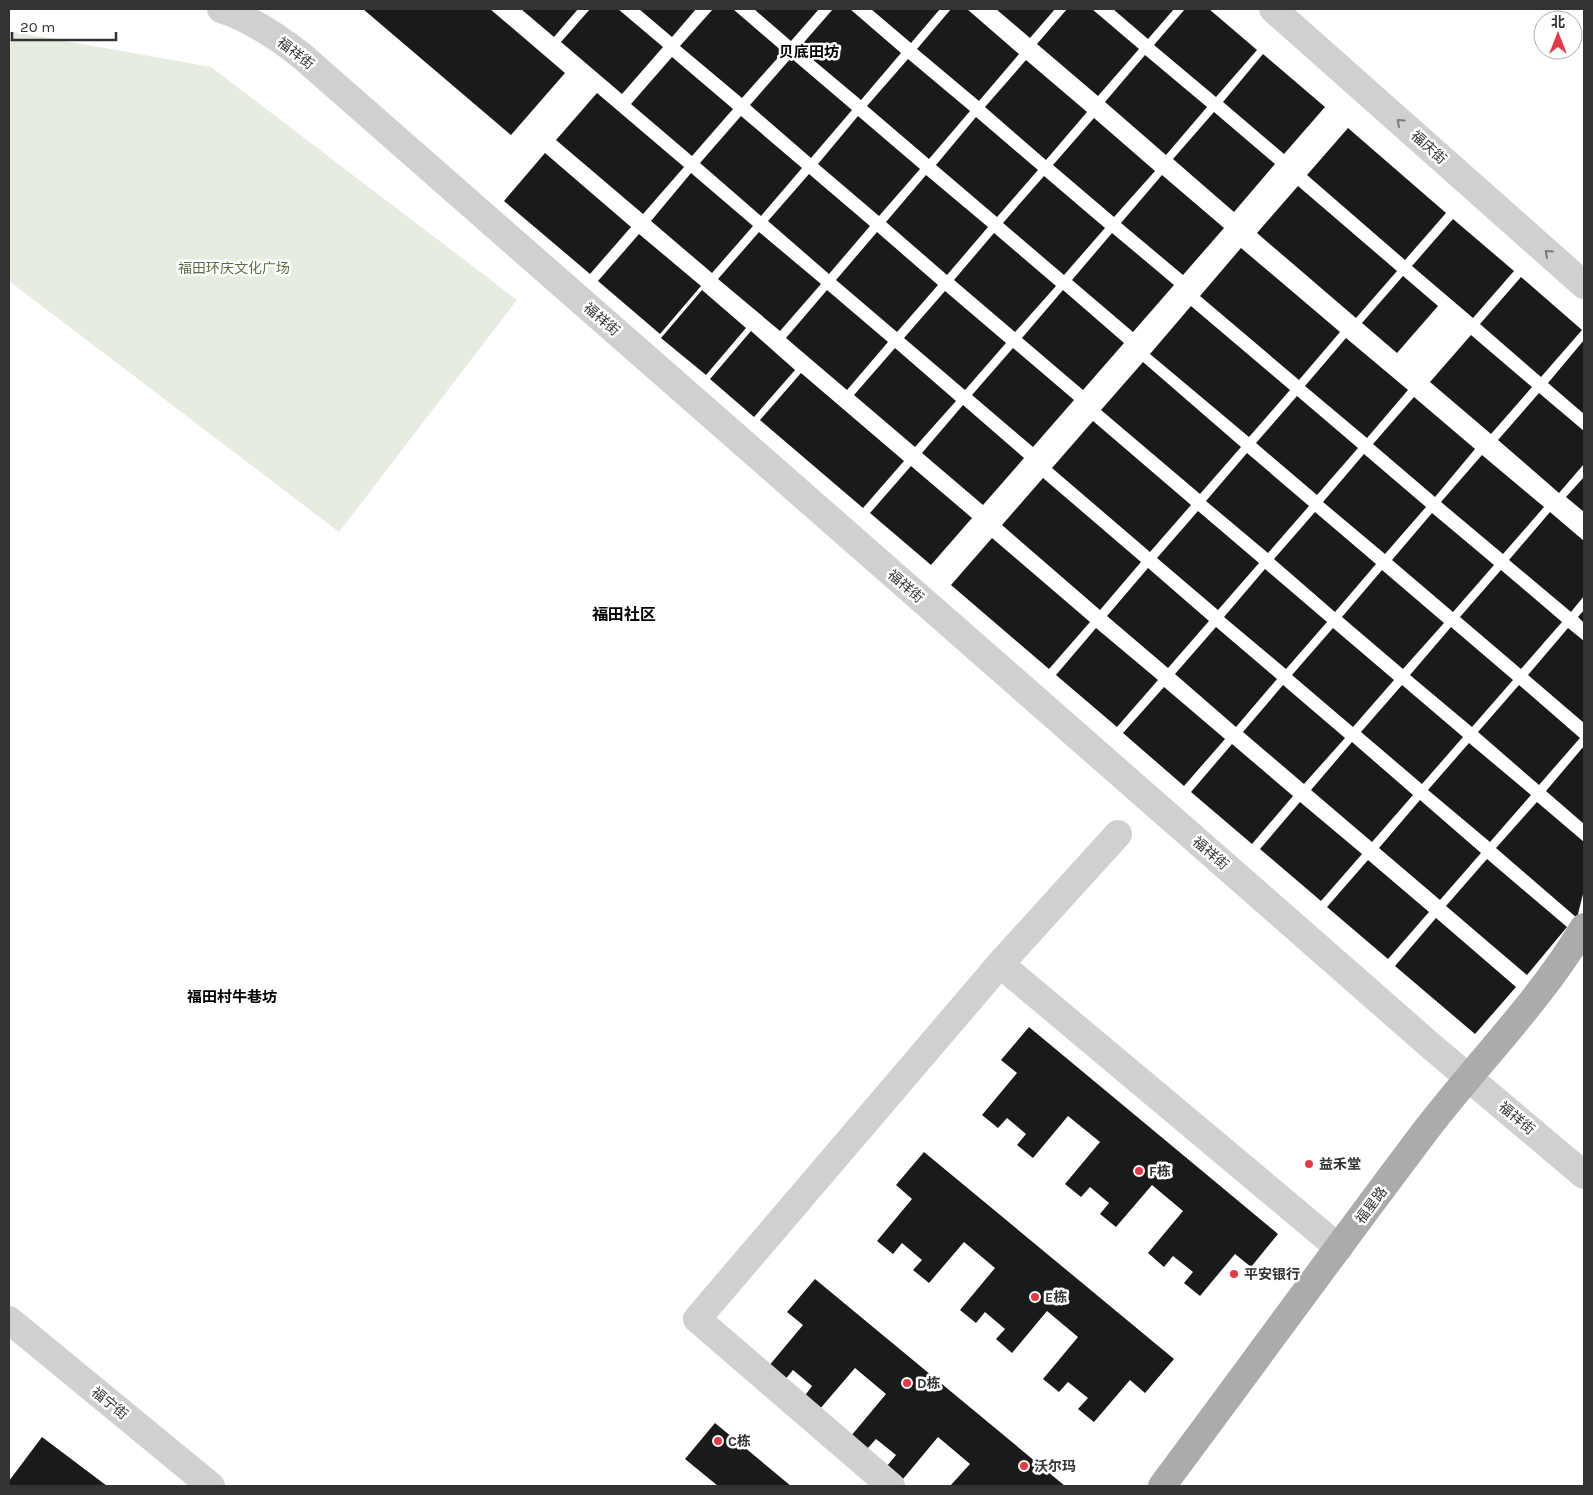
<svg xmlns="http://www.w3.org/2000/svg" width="1593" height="1495" font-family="Karla,'Noto Sans SC',sans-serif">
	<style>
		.green { fill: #e6ecdf }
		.building { fill: #1a1a1a }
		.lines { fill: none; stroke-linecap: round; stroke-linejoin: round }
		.minor { stroke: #d0d0d0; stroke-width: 28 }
		.major { stroke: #ababab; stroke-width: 28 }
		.oneway { stroke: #7a7a7a }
		.poi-dot { fill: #e63946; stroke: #fff; stroke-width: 2 }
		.labels { text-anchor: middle; stroke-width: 5; stroke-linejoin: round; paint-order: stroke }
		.street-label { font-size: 14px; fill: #333; stroke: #fff }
		.park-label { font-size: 14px; fill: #56703f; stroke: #fff }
		.poi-label { font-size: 14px; font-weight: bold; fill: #333; stroke: #fff; text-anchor: start }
		.neighbourhood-label { font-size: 15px; font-weight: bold; fill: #000; stroke: #fff }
		.quarter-label { font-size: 16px; font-weight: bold; fill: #000; stroke: #fff }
	</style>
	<rect width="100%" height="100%" fill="#fff"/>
	<path class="green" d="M 9,31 L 211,67 L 517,300 L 339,532 L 9,281 Z"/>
	<g class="building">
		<path d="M 363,9 L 490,9 L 565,73 L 511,135 Z"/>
		<path d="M 521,9 L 578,9 L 554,37 Z"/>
		<path d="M 590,9 L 618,9 L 663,47 L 622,94 L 561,42 Z"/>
		<path d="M 639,9 L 696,9 L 672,37 Z"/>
		<path d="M 713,9 L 733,9 L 783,52 L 742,98 L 680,46 Z"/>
		<path d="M 754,9 L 819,9 L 791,41 Z"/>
		<path d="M 833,9 L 850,9 L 901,53 L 861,100 L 799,48 Z"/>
		<path d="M 871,9 L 940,9 L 911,43 Z"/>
		<path d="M 951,9 L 967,9 L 1019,54 L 979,101 L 917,49 Z"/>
		<path d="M 996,9 L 1055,9 L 1030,38 Z"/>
		<path d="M 1067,9 L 1092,9 L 1139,49 L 1098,96 L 1037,44 Z"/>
		<path d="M 1113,9 L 1174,9 L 1148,39 Z"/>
		<path d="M 1185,9 L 1209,9 L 1257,50 L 1216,97 L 1154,45 Z"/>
		<path d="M 1263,54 L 1325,107 L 1284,154 L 1223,102 Z"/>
		<path d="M 1145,55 L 1207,107 L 1166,155 L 1105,102 Z"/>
		<path d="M 672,57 L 733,109 L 692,156 L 631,104 Z"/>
		<path d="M 791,58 L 852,110 L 811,158 L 750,105 Z"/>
		<path d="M 908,59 L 970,111 L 929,159 L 867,106 Z"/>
		<path d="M 1026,60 L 1087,112 L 1046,160 L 985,107 Z"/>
		<path d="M 597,93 L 684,167 L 643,214 L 556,140 Z"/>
		<path d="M 1214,112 L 1275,164 L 1234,212 L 1173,159 Z"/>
		<path d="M 741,116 L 802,168 L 761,216 L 700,163 Z"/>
		<path d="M 858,116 L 920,169 L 879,216 L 818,164 Z"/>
		<path d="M 976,117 L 1038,170 L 997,217 L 936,165 Z"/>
		<path d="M 1094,118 L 1155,171 L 1114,217 L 1053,165 Z"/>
		<path d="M 1348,128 L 1446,213 L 1405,260 L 1307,175 Z"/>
		<path d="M 545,153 L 631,227 L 590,274 L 504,201 Z"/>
		<path d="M 691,173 L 753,226 L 712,273 L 651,221 Z"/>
		<path d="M 809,174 L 870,226 L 829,274 L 768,221 Z"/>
		<path d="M 926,175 L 988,227 L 947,275 L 886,222 Z"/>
		<path d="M 1162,175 L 1224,228 L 1183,275 L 1121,223 Z"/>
		<path d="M 1044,176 L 1105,228 L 1064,275 L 1003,223 Z"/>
		<path d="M 1298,186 L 1397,271 L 1356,318 L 1257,233 Z"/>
		<path d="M 1453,219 L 1514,271 L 1473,318 L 1412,266 Z"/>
		<path d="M 759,232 L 821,284 L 780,331 L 718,279 Z"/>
		<path d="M 877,232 L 938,285 L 897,332 L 836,280 Z"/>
		<path d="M 994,233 L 1056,286 L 1015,332 L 954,280 Z"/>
		<path d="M 1112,233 L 1174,285 L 1133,332 L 1072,280 Z"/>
		<path d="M 639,234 L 701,286 L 660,334 L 598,281 Z"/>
		<path d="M 1241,248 L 1340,332 L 1299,380 L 1200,296 Z"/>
		<path d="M 1403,276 L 1438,306 L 1397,353 L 1362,323 Z"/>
		<path d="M 1521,277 L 1582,330 L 1541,377 L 1480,324 Z"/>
		<path d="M 702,290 L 746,328 L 706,375 L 661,338 Z"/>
		<path d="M 827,290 L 888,342 L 847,390 L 786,338 Z"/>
		<path d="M 1063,290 L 1124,343 L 1083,390 L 1022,338 Z"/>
		<path d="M 945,291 L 1006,343 L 965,390 L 904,338 Z"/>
		<path d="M 1191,306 L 1290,390 L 1249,437 L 1150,354 Z"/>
		<path d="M 751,331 L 795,370 L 754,417 L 710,379 Z"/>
		<path d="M 1471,335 L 1532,387 L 1491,434 L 1430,382 Z"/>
		<path d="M 1346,338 L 1408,390 L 1367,438 L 1305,386 Z"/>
		<path d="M 1584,340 L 1584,414 L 1548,383 Z"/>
		<path d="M 895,348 L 956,401 L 915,447 L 854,395 Z"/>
		<path d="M 1013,348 L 1074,400 L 1033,447 L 972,395 Z"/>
		<path d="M 1143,362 L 1241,447 L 1200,494 L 1101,410 Z"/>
		<path d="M 801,373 L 904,461 L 863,508 L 760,420 Z"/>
		<path d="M 1539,393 L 1584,431 L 1584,464 L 1559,493 L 1498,440 Z"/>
		<path d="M 1297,396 L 1358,448 L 1317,495 L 1256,443 Z"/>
		<path d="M 1414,397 L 1475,449 L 1435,497 L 1373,444 Z"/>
		<path d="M 963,405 L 1024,458 L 983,505 L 922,453 Z"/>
		<path d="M 1093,421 L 1191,505 L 1150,552 L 1052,468 Z"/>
		<path d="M 1247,453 L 1309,506 L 1268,553 L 1206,501 Z"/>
		<path d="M 1364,454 L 1426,507 L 1385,554 L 1323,502 Z"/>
		<path d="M 1482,455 L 1544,507 L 1503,554 L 1441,502 Z"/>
		<path d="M 911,466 L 972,518 L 931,565 L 870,513 Z"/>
		<path d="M 1584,477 L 1584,512 L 1566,497 Z"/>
		<path d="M 1043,478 L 1141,562 L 1100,610 L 1002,525 Z"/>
		<path d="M 1198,511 L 1259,563 L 1218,610 L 1157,558 Z"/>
		<path d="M 1315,512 L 1376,564 L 1335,612 L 1274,559 Z"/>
		<path d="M 1550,512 L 1584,541 L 1584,596 L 1571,612 L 1509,560 Z"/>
		<path d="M 1432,513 L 1494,565 L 1453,612 L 1392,560 Z"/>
		<path d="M 992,538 L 1090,622 L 1049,669 L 951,585 Z"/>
		<path d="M 1148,568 L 1209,621 L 1168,668 L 1107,616 Z"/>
		<path d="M 1265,569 L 1327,622 L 1286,669 L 1224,617 Z"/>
		<path d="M 1382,570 L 1444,623 L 1403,669 L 1342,617 Z"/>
		<path d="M 1501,570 L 1562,622 L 1521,669 L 1460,617 Z"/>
		<path d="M 1584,610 L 1584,623 L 1578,617 Z"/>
		<path d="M 1216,627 L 1277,679 L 1236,727 L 1175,674 Z"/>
		<path d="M 1451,627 L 1513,680 L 1472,727 L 1410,675 Z"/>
		<path d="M 1096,628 L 1158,680 L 1117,727 L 1056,675 Z"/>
		<path d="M 1333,628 L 1394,680 L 1353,727 L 1292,675 Z"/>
		<path d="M 1568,628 L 1584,641 L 1584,723 L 1528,675 Z"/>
		<path d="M 1283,685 L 1345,738 L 1304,784 L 1243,732 Z"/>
		<path d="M 1402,685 L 1463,737 L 1422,784 L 1361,732 Z"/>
		<path d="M 1519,685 L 1580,738 L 1539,785 L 1478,732 Z"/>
		<path d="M 1164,687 L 1225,739 L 1184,786 L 1123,733 Z"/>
		<path d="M 1352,742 L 1413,795 L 1372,842 L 1311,790 Z"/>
		<path d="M 1469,743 L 1531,795 L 1490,842 L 1428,790 Z"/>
		<path d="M 1232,744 L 1293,796 L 1252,844 L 1191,792 Z"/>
		<path d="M 1584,746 L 1584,824 L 1546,791 Z"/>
		<path d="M 1420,800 L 1481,853 L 1440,900 L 1379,848 Z"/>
		<path d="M 1300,802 L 1362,854 L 1321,901 L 1260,849 Z"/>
		<path d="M 1537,802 L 1584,842 L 1584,890 L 1577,918 L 1496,848 Z"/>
		<path d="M 1487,859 L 1567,927 L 1527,975 L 1446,906 Z"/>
		<path d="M 1368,860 L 1429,912 L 1388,959 L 1327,907 Z"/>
		<path d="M 1436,918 L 1516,987 L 1475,1034 L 1395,966 Z"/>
		<path d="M 1029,1027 L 1278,1234 L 1251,1267 L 1235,1254 L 1200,1296 L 1184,1283 L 1193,1272 L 1173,1256 L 1164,1267 L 1148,1253 L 1183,1211 L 1152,1185 L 1116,1227 L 1100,1214 L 1109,1203 L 1090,1187 L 1081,1197 L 1065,1184 L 1100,1142 L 1068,1116 L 1033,1158 L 1017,1145 L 1026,1134 L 1007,1118 L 998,1128 L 982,1115 L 1017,1073 L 1001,1060 Z"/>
		<path d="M 924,1152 L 1174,1359 L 1145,1393 L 1130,1380 L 1094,1422 L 1078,1409 L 1088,1398 L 1068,1382 L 1059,1392 L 1043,1379 L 1078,1337 L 1047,1311 L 1012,1353 L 996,1339 L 1005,1329 L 985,1312 L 976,1323 L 960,1310 L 995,1268 L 964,1242 L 929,1283 L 913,1270 L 922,1260 L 902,1243 L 893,1254 L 877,1241 L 912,1199 L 896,1185 Z"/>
		<path d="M 815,1279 L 1065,1486 L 950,1486 L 970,1464 L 938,1437 L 903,1479 L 887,1466 L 896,1455 L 876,1439 L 867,1449 L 851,1436 L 886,1394 L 855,1368 L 819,1410 L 804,1397 L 812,1386 L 793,1370 L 784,1381 L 768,1367 L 803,1325 L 787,1312 Z"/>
		<path d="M 715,1423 L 791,1486 L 718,1486 L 685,1459 Z"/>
		<path d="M 42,1437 L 107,1486 L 9,1486 L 9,1481 Z"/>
	</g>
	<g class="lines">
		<g class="minor">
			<path d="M 221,9 C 251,19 278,37 303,57 L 1432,1047 L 1584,1175"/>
			<path d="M 1273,9 L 1584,285"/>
			<path d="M 1000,964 L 1339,1248"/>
			<path d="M 9,1320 L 211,1486"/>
			<path d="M 891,1486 L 697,1319 L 1000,964 L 1118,834"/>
		</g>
		<path class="major" d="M 1162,1486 C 1250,1368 1337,1248 1426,1130 C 1478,1062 1540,1001 1584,927"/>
	</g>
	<defs><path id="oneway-chevron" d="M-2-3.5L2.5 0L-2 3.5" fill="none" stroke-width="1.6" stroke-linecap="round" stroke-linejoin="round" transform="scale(1.25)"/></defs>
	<g class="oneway">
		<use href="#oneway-chevron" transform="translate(1400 122) rotate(-138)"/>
		<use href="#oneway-chevron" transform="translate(1548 253) rotate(-138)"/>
	</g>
	<g class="poi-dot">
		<circle cx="1309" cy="1164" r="5"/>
		<circle cx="1139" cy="1171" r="5"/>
		<circle cx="1234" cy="1274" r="5"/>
		<circle cx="1035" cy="1297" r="5"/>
		<circle cx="907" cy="1383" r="5"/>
		<circle cx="718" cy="1441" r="5"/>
		<circle cx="1024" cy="1466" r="5"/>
	</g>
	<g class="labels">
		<g class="street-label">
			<text transform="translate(296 53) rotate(38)" y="5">福祥街</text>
			<text transform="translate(1429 147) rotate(42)" y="5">福庆街</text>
			<text transform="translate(602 319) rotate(41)" y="5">福祥街</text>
			<text transform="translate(906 586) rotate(41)" y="5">福祥街</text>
			<text transform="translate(1211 853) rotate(41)" y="5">福祥街</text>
			<text transform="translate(1517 1118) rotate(40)" y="5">福祥街</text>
			<text transform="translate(1371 1205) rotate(-53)" y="5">福星路</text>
			<text transform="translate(110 1403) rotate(39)" y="5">福宁街</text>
		</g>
		<g class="park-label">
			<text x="234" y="273">福田环庆文化广场</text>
		</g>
		<g class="poi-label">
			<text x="1319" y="1169">益禾堂</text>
			<text x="1149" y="1176">F栋</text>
			<text x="1244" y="1279">平安银行</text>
			<text x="1045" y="1302">E栋</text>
			<text x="917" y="1388">D栋</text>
			<text x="728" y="1446">C栋</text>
			<text x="1034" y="1471">沃尔玛</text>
		</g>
		<g class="neighbourhood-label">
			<text x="809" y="57">贝底田坊</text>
			<text x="232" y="1002">福田村牛巷坊</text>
		</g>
		<g class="quarter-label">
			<text x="624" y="620">福田社区</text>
		</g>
	</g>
	<rect width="1593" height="1495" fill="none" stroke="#333333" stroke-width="20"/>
	<g transform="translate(1558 35)"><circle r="24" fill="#ffffff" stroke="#adadad"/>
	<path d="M0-4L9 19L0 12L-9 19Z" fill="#e63946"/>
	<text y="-8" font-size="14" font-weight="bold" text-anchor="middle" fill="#333333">北</text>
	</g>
	<path d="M12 32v8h104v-8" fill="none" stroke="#333333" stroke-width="2.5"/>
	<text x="20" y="32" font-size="15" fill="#333333" stroke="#ffffff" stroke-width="4" paint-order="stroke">20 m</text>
</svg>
